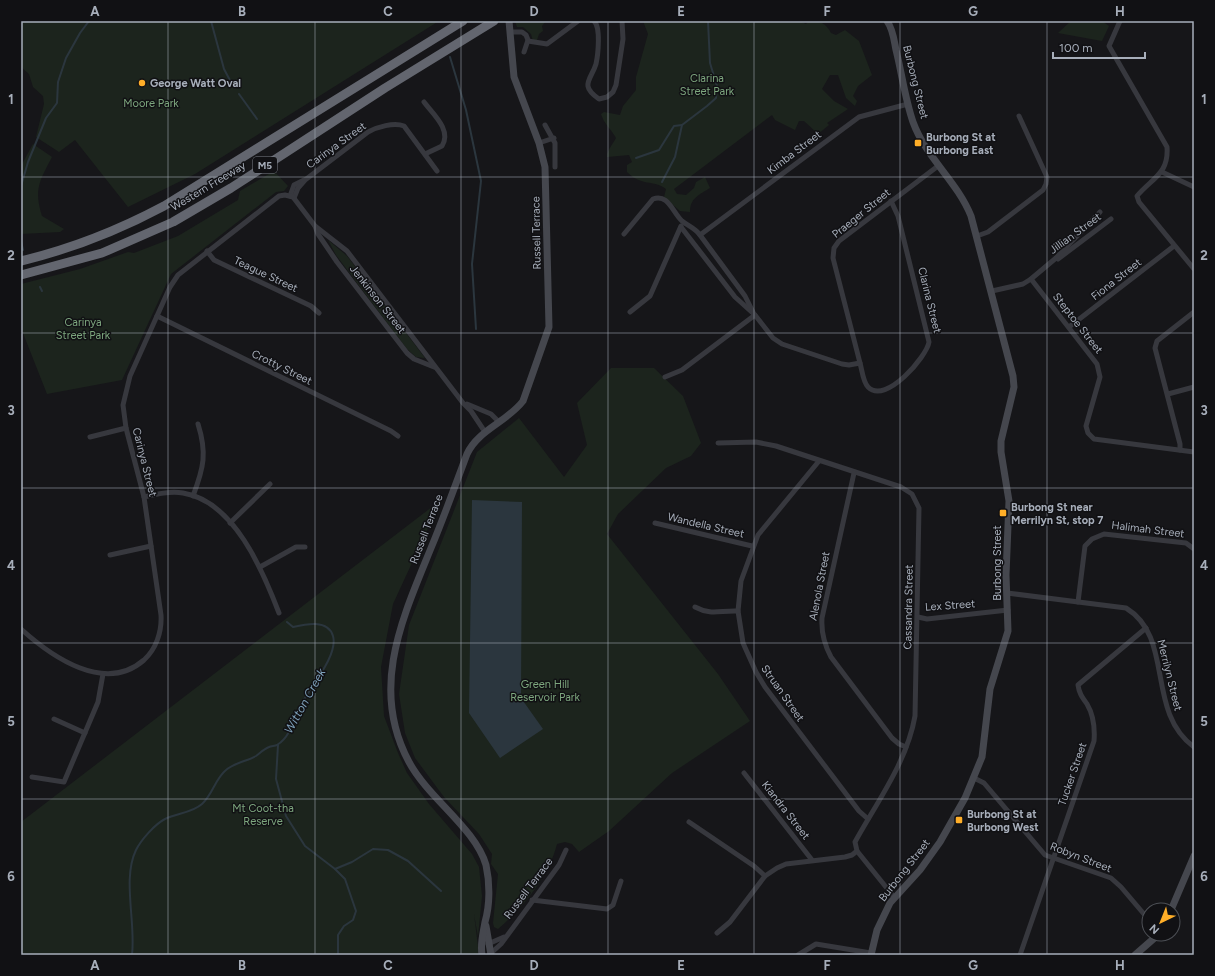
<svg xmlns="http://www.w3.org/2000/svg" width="1215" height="976" font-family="Figtree,sans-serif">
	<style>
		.green { fill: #1c241d }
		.water { fill: #2b363e }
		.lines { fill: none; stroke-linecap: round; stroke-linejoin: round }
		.stream { stroke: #2b363e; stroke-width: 2 }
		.street { stroke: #37383e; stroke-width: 5 }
		.secondary { stroke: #45474e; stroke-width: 7 }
		.highway { stroke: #63666f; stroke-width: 9 }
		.grid { fill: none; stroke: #a7aeba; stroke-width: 1; stroke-opacity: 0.55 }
		.poi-dot { fill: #ffae28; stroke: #111114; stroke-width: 1.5 }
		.labels { text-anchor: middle; stroke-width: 3; stroke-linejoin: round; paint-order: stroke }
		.shield { fill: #111114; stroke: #7a7f88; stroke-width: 1 }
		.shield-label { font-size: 10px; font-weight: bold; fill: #a7aeba }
		.park-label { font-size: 11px; fill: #7da67e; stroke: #111114 }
		.street-label { font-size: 11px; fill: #a7aeba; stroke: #111114 }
		.poi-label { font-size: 11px; font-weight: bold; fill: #a7aeba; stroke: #111114; text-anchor: start }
		.water-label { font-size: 12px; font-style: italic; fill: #7c9eb7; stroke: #111114 }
		.neatline { fill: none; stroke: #a7aeba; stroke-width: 1.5 }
		.grid-label { font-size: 13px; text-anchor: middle; font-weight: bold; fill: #a7aeba }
	</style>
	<rect width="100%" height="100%" fill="#161619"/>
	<g class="green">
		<path d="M 21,21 L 439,21 L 195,174 L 128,207 L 75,140 L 59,152 L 36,137 L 44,104 L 43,96 L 33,87 L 29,74 L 21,67 Z"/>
		<path d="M 515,21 L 546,21 L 542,26 L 543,31 L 539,34 L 537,40 L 533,41 L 531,34 L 523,27 L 517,27 Z"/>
		<path d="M 643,21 L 800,21 L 806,24 L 809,21 C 820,21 826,23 831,33 L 836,35 L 845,30 L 859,41 L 872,75 L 858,86 L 853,96 L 857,101 L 855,106 L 846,98 L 838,75 L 830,75 L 822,89 L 834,101 L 848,109 L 827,123 L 829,125 L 818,134 L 804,121 L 799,121 L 795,130 L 775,120 L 772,115 L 674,189 L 677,194 L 686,195 L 694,188 L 696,182 L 705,177 L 710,188 C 699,195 690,198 690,212 L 680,211 L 664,197 L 666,189 C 653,179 642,187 627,172 L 627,165 L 632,162 L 629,155 L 607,157 C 607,150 613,144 616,138 C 611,129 604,124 601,114 L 604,112 L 620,115 L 623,106 L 636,90 L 636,77 L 648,34 Z"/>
		<path d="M 1071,21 L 1102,21 L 1109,26 L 1102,41 L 1058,33 Z"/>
		<path d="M 33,144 L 52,157 C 39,182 34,189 42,216 L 64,229 L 60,232 L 21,234 L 21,166 Z"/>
		<path d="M 274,171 L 288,186 L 284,191 L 276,192 L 171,274 L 122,380 L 47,394 L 21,328 L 21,284 L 80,269 L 128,252 L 134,253 L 178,236 L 238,200 L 240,191 Z"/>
		<path d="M 328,240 L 347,256 L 425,358 L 416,357 L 407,349 L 336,255 Z"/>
		<path d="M 611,368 L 654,368 L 683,396 L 701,443 L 691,456 L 666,468 L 618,514 L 607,534 L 718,674 L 750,721 L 672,773 L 609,831 L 579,852 L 572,844 L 565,842 L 557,844 C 549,876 523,908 498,929 L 494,927 L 493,923 L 498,874 L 491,864 L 492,854 L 479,834 L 444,797 L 415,758 L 405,733 L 399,694 L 409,625 L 477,452 L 519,418 L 564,477 L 587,445 L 577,403 Z"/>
		<path d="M 441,500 L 393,604 L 381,667 L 384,716 L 398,753 L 407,773 L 429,804 L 472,854 L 479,867 L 482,896 L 478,937 L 474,914 L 479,955 L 21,955 L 21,822 Z"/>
	</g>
	<path class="water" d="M 472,500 L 522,502 L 521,698 L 543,729 L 500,758 L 469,713 Z"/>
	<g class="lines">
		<g class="stream">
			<path d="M 211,21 L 224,69 L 233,86"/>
			<path d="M 450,57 L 466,110 L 481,181 L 472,264 L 476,329"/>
			<path d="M 239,94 L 257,119"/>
			<path d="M 636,158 L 659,150 L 674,126 L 682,125"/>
			<path d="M 662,182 L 675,157 L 682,125 L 707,106 L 716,98 L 717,86 L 710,63 L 708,21"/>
			<path d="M 21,186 L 28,162 L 46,118 L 57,103 L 58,82 L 66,58 L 80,33 L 89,21"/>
			<path d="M 21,241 L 23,250"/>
			<path d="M 40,287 L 42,291"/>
			<path d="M 278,745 L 276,779 L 286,816 L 305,846 L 335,869 L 352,862 L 373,849 L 388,850 L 408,861 L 441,891"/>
			<path d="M 335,869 L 345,879 L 356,911 L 353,920 L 344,926 L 338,935 L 338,955"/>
			<path d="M 132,955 C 136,922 122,879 136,850 C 141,840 155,824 165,819 C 177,813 192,813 202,804 C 213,794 215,779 226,770 C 234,763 247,761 256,756 C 260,753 264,749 269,747 C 271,746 275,746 277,745 C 289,738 293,723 297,712 C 305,693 339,657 333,636 C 328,619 306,624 293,627 L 287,622"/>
		</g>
		<g class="street">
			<path d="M 594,21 C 601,27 598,55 596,64 C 591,80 579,85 599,99 L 607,97 L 613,92 L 616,85 L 623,39 L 622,21"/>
			<path d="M 1120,21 L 1109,46 L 1167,147 C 1169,174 1152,178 1137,196 L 1139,202 L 1194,269"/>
			<path d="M 511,32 L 522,32 L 526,35 L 528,40 L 524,52"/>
			<path d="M 528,41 L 547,44 L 578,21"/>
			<path d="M 424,102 C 433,114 452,130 442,146 L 425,154"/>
			<path d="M 545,125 L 555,143 L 555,167"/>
			<path d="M 539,143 L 554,138"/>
			<path d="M 1162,172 L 1194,187"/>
			<path d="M 290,196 L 294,185 L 304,180"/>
			<path d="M 294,198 L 298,188 L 305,180 L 368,132 C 377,127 394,122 404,126 L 437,171"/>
			<path d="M 315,226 L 318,234 L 337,262 L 407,353 L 414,359 L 434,367"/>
			<path d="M 681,227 L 735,297 L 755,315 L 773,338 L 782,344 L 842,364 L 849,365 L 860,363 C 862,370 863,382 868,387 C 886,405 927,356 929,342 L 898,216 L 891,201"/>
			<path d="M 624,234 L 653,199 C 668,193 673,213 682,221 C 688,226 695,228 700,235 L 745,296 L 753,312"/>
			<path d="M 700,235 L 859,117 L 908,104"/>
			<path d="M 977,236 L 988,232 L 1043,190 L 1046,184 L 1047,177 L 1019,116"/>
			<path d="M 207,251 L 214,260 L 311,306 L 319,313"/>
			<path d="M 1058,259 L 1111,219"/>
			<path d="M 1031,279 L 1056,258 L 1100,212"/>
			<path d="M 992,291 L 1023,284 L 1031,279 L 1097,364 L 1100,377 L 1086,426 L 1088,433 L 1094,439 L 1194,452"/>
			<path d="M 630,312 L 650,296 L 681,226"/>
			<path d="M 157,316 L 391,431 L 398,436"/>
			<path d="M 1069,327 L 1174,246"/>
			<path d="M 860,363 L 833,258 L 834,248 L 839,241 L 938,166"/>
			<path d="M 665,377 L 682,370 L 755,315"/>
			<path d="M 1168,394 L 1194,387"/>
			<path d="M 467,404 L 491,414 L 499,422"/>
			<path d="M 90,437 L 126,428"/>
			<path d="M 718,443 L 756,442 L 776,446 L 901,487 L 912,494 L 919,508 L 915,716 C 907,762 877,802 855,842 L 857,851 L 894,897"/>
			<path d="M 1180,450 L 1180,444 L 1155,348 L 1157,341 L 1194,312"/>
			<path d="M 819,461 L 758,535 L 741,581 L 738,611 L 743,643 L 756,672 L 765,687 L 859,811 L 868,819"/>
			<path d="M 854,473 L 822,618 C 821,633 824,644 831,657 L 892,738 L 899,744 L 906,747"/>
			<path d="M 193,496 C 204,467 207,453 198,424"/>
			<path d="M 144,497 C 157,494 170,491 183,493 C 234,501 263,571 279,613"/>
			<path d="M 230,523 L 270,484"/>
			<path d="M 655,523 L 752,546"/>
			<path d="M 110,555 L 151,546"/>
			<path d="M 260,567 L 296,547 L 305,547"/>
			<path d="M 1007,593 L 1126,608 C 1175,638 1145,711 1194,747"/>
			<path d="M 1078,602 L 1085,546 L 1092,539 L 1104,534 L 1186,543 L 1194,549"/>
			<path d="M 695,607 C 712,616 720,610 738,611"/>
			<path d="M 918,617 L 927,619 L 1008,610"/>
			<path d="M 21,629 C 52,657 105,694 144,660 C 156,649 162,632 161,615 L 144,497 L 126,428 L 123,405 L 130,376 L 170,287 L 178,275 L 279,196 L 285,195 L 293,197 L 315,226 L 347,251 L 463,403 L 471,411 L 485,432"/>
			<path d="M 54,719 L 85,733"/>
			<path d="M 744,773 L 812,860"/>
			<path d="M 32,777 L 64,782 L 98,702 L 103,674"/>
			<path d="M 974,778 L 984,783 L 1045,855 L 1111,878 L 1121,887 L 1149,920"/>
			<path d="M 689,822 L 754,866 L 765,876"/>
			<path d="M 532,900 L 607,909 L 613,905 L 621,881"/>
			<path d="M 717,933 L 730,922 L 765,876 L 777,868 L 786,864 L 845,857 L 852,855 L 857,851"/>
			<path d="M 488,944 L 504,937"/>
			<path d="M 490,954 L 501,944 L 559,865 L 566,850"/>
			<path d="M 798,955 L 816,944 L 871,953"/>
			<path d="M 1020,955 L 1094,741 C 1095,728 1094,716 1087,704 C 1082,697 1079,693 1078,685 L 1146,628"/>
		</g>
		<g class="secondary">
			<path d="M 1171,910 L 1194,856"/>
			<path d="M 486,926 L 491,955"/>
			<path d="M 482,955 C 480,943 483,934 485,922 C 490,905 490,883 486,865 C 475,828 429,799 409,762 C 369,688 403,617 431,548 C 444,517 455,486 467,454 C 478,430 507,422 523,401 L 549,327 L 545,167 L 539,143 L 514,77 L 509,21"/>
			<path d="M 871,955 L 877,930 L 890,903 L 920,870 L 940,842 L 965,798 L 982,757 L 990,689 L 1008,631 L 1006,575 L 1009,501 L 1001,452 L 1001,441 L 1014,387 L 1013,376 L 971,216 C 957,181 926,158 913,122 C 905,99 902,74 896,50 C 894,40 893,29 887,21"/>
			<path d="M 1135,955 L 1159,934"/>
		</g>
		<g class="highway">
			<path d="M 21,261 C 71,249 119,230 164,206 L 463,21"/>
			<path d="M 21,275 L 102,253 L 173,222 L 231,188 L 385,88 L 494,21"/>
		</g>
	</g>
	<path class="grid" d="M 168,21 L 168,955M 315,21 L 315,955M 461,21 L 461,955M 608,21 L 608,955M 754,21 L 754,955M 900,21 L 900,955M 1047,21 L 1047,955M 21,177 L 1194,177M 21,333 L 1194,333M 21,488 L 1194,488M 21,643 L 1194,643M 21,799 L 1194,799"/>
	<g class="poi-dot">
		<circle cx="142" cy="83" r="4"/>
		<rect x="914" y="139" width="8" height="8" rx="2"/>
		<rect x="999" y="509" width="8" height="8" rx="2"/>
		<rect x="955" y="816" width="8" height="8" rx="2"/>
	</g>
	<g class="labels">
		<rect class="shield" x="253" y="157" width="24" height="16" rx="3"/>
		<g class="shield-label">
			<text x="265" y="169">M5</text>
		</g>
		<g class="park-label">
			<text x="707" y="82">Clarina<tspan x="707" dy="13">Street Park</tspan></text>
			<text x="151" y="107">Moore Park</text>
			<text x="83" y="326">Carinya<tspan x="83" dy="13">Street Park</tspan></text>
			<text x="545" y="688">Green Hill<tspan x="545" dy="13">Reservoir Park</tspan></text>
			<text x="263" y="812">Mt Coot-tha<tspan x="263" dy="13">Reserve</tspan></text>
		</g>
		<g class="street-label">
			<text transform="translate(916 82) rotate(76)" y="4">Burbong Street</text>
			<text transform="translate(336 145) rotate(-36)" y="4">Carinya Street</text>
			<text transform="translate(794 152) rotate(-37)" y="4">Kimba Street</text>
			<text transform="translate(208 186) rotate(-31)" y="4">Western Freeway</text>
			<text transform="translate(861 213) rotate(-39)" y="4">Praeger Street</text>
			<text transform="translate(536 233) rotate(-91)" y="4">Russell Terrace</text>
			<text transform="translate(1075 233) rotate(-36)" y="4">Jillian Street</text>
			<text transform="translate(266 274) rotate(25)" y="4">Teague Street</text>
			<text transform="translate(1116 279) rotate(-38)" y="4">Fiona Street</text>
			<text transform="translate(378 299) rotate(52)" y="4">Jenkinson Street</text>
			<text transform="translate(930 300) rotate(76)" y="4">Clarina Street</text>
			<text transform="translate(1078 323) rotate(52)" y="4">Steptoe Street</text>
			<text transform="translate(282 367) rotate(26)" y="4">Crotty Street</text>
			<text transform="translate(145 462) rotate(76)" y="4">Carinya Street</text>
			<text transform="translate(706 525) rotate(13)" y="4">Wandella Street</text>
			<text transform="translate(426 529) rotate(-69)" y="4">Russell Terrace</text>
			<text transform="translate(1148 529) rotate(7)" y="4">Halimah Street</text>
			<text transform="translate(997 563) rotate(-90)" y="4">Burbong Street</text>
			<text transform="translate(819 586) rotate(-79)" y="4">Alenola Street</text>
			<text transform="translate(950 605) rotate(-4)" y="4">Lex Street</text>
			<text transform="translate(908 607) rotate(-89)" y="4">Cassandra Street</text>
			<text transform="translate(1170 675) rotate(76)" y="4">Merrilyn Street</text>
			<text transform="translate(783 693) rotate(55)" y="4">Struan Street</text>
			<text transform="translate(1072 774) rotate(-71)" y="4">Tucker Street</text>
			<text transform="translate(786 810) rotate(52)" y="4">Kiandra Street</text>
			<text transform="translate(1081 857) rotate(21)" y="4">Robyn Street</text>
			<text transform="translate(904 870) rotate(-52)" y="4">Burbong Street</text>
			<text transform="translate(528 888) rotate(-53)" y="4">Russell Terrace</text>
		</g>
		<g class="poi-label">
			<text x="150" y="87">George Watt Oval</text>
			<text x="926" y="141">Burbong St at<tspan x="926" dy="13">Burbong East</tspan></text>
			<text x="1011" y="511">Burbong St near<tspan x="1011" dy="13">Merrilyn St, stop 7</tspan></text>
			<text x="967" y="818">Burbong St at<tspan x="967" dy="13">Burbong West</tspan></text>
		</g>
		<g class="water-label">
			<text transform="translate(305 701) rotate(-61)" y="4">Witton Creek</text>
		</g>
	</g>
	<rect width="1215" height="976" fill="none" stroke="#111114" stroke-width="44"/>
	<g transform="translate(1161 922) rotate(223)"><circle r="19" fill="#111114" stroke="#4d5056"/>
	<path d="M0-3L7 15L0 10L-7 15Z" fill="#ffae28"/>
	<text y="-6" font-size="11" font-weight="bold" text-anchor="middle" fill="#a7aeba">N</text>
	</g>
	<path d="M1053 52v6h92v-6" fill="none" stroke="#a7aeba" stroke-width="2"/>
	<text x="1059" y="52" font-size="12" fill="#a7aeba" stroke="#111114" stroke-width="3" paint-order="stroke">100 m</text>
	<rect x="22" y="22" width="1171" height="932" class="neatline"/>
	<g class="grid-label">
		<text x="95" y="16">A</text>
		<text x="242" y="16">B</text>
		<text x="388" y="16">C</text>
		<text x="534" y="16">D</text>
		<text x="681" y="16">E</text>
		<text x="827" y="16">F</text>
		<text x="973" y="16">G</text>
		<text x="1120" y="16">H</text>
		<text x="11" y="104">1</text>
		<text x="1204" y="104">1</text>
		<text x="11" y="260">2</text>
		<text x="1204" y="260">2</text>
		<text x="11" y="415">3</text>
		<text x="1204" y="415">3</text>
		<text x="11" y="570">4</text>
		<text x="1204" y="570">4</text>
		<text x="11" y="726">5</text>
		<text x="1204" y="726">5</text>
		<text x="11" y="881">6</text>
		<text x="1204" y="881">6</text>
		<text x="95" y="970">A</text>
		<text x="242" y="970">B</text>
		<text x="388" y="970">C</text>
		<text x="534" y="970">D</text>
		<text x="681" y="970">E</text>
		<text x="827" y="970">F</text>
		<text x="973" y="970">G</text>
		<text x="1120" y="970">H</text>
	</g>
</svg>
